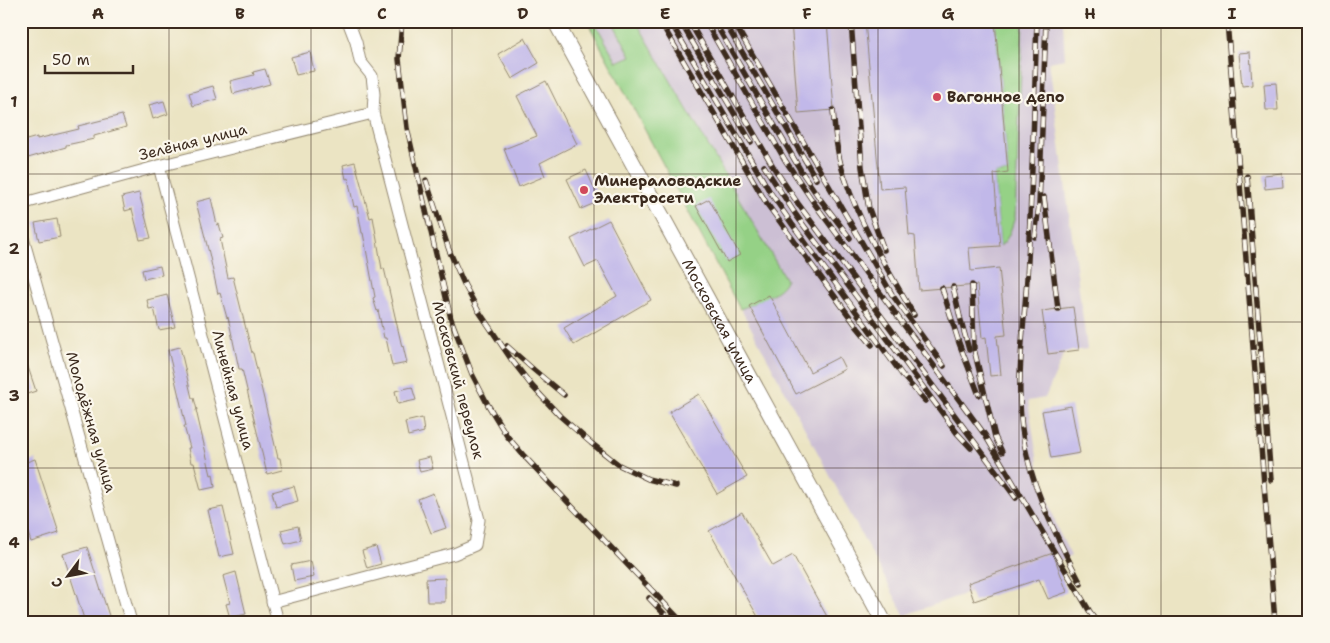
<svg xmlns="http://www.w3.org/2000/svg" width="1330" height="643" font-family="'Shantell Sans',sans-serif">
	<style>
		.industrial { fill: #ccbfd4 }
		.green { fill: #95d186; stroke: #687e52 }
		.building { fill: #c1b8e9 }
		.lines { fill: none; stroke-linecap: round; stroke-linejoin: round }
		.minor-casing { stroke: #938770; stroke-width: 13 }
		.tertiary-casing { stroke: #938770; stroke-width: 17 }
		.minor { stroke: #fff; stroke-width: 11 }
		.tertiary { stroke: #fff; stroke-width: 15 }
		.rail-casing { stroke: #3b2a1e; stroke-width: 5.5 }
		.rail { stroke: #fbf7ec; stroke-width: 4; stroke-dasharray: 11; stroke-linecap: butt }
		.grid { fill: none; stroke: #3b2a1e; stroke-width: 1; stroke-opacity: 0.55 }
		.poi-dot { fill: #d1495b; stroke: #fbf7ec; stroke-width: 2 }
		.labels { text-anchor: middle; stroke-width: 4.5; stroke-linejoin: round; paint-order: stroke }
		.poi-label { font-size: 15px; font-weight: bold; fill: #3b2a1e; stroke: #fbf7ec; text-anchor: start }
		.street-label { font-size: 15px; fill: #3b2a1e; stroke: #fbf7ec }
		.neatline { fill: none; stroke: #3b2a1e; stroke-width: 2 }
		.grid-label { font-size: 16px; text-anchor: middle; font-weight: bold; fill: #3b2a1e }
	</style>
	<rect width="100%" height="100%" fill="#fbf7ec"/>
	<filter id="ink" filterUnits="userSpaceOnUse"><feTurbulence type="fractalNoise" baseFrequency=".02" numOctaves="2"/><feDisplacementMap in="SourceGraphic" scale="10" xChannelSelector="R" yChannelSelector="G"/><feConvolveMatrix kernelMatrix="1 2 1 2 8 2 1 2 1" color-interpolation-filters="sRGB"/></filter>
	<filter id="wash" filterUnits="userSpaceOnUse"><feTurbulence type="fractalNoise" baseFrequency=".0096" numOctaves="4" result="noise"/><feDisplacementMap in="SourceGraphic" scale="20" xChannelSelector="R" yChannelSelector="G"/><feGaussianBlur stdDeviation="1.12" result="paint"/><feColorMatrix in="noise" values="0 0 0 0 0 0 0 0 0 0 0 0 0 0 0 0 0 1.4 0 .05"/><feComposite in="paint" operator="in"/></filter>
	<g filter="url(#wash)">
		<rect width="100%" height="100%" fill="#ebe4c3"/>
		<path class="industrial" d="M 587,21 L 1070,21 L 1070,23 L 1063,23 L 1065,59 L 1049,62 L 1087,349 L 1065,352 L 1045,398 L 1028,401 L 1039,469 L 1058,530 L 1071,556 L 1057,563 L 1060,572 L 974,601 L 970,592 L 913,612 L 905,616 Z"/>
		<g class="green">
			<path d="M 587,21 L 594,21 L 617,62 L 631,56 L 612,21 L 636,21 L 786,280 C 783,292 752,305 740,309 Z"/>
			<path d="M 995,21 L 1023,21 L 1015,217 C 1012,226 1009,240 1000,246 L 994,174 L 1008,172 Z"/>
		</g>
		<g id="blocks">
			<g class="building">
				<path d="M 791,21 L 827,21 L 834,110 L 798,113 Z"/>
				<path d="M 865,21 L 995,21 L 1008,172 L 994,174 L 1000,246 L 969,248 L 971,271 L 999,268 L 1006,335 L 997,336 L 1001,375 L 990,376 L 986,337 L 982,338 L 977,285 L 919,290 L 915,236 L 909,235 L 905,187 L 880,189 Z"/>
				<path d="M 525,38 L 539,63 L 512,79 L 498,54 Z"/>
				<path d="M 310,52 L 314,71 L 296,75 L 291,57 Z"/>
				<path d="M 1250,52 L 1252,85 L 1242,86 L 1239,53 Z"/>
				<path d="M 265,69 L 270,84 L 233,94 L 230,81 L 254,75 L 253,72 Z"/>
				<path d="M 546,81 L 577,144 L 540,163 L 545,176 L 519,187 L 504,149 L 537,136 L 517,96 Z"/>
				<path d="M 1276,83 L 1278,110 L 1266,110 L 1264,84 Z"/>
				<path d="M 213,86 L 217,99 L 193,106 L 189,93 Z"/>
				<path d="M 164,101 L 168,114 L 153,119 L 149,105 Z"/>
				<path d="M 122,115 L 126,127 L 94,136 L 94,139 L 66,145 L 66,147 L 28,158 L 23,141 L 37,137 L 37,139 L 79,129 L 78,126 Z"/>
				<path d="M 355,162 L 370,218 L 373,217 L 382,269 L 384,268 L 402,347 L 403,346 L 407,363 L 392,366 L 386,338 L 384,338 L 378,310 L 377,311 L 373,298 L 375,297 L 363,233 L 362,233 L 357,206 L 354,207 L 348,178 L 346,179 L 343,165 Z"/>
				<path d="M 586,170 L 600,201 L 581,209 L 567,179 Z"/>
				<path d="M 1282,173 L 1283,187 L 1265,189 L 1264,175 Z"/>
				<path d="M 139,193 L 151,238 L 140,240 L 132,209 L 125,211 L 122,197 Z"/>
				<path d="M 211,198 L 217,225 L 219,224 L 223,238 L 220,239 L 228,278 L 233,277 L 252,353 L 253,353 L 278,458 L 280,458 L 282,470 L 267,474 L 242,369 L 239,369 L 228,317 L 227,318 L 220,293 L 218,294 L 209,253 L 196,202 Z"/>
				<path d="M 709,199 L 740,255 L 727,262 L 696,206 Z"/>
				<path d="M 57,219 L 60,237 L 39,241 L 35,223 Z"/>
				<path d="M 609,220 L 651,300 L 574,345 L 564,328 L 617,296 L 598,261 L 585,267 L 571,239 Z"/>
				<path d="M 160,266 L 162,275 L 144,279 L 142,270 Z"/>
				<path d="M 167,295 L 175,327 L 159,330 L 154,308 L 149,309 L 147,300 Z"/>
				<path d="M 769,295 L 810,372 L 839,357 L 845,369 L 796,394 L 749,306 Z"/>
				<path d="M 1073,307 L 1079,350 L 1048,354 L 1042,311 Z"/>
				<path d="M 180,347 L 192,398 L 194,398 L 197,410 L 196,410 L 211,475 L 213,474 L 215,487 L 201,490 L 194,463 L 191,463 L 188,448 L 190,448 L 184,426 L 186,426 L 168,350 Z"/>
				<path d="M 21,352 L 23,352 L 36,391 L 21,396 Z"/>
				<path d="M 412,387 L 416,400 L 398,404 L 395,391 Z"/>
				<path d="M 699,394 L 747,477 L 717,494 L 669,412 Z"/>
				<path d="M 1071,406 L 1080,453 L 1051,458 L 1042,411 Z"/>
				<path d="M 422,418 L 424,432 L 408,436 L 405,422 Z"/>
				<path d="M 430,457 L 433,469 L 420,472 L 417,460 Z"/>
				<path d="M 35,459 L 59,533 L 31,542 L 21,511 L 21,464 Z"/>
				<path d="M 294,486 L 298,501 L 276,507 L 272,492 Z"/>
				<path d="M 433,493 L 446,528 L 431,533 L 418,499 Z"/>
				<path d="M 223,507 L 234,554 L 219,557 L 208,510 Z"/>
				<path d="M 742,512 L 773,566 L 793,555 L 830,622 L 761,622 L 709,531 Z"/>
				<path d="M 298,526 L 301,540 L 285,544 L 281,530 Z"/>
				<path d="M 87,547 L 111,622 L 85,622 L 63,554 Z"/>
				<path d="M 376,547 L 381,564 L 367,568 L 362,551 Z"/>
				<path d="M 1053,553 L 1067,592 L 1048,599 L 1039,579 L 974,601 L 968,583 Z"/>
				<path d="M 311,561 L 314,577 L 294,581 L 291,565 Z"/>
				<path d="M 236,572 L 246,614 L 230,618 L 226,604 L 230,603 L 223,576 Z"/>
				<path d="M 445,578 L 445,602 L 427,602 L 426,579 Z"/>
			</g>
		</g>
	</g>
	<g filter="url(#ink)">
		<use href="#blocks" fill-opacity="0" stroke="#938770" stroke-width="1"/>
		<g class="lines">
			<g class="minor-casing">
				<g id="minor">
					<path d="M 159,166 L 278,622"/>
					<path d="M 21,204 L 159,166 L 373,113"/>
					<path d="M 21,231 L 131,622"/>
					<path d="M 272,602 L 454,554 L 475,545 L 479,520 L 373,113 L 374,94 L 372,76 L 360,61 L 356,42 L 348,21"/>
				</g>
			</g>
			<g class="tertiary-casing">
				<g id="tertiary">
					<path id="s1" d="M 555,21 L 884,622"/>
				</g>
			</g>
			<use href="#minor" class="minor"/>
			<use href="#tertiary" class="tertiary"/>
			<g class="rail-casing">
				<g id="rail">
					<path d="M 402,21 L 399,59 L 407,128 L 451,319 L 472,374 L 488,405 L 507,436 L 524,456 L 682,622"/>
					<path d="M 660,21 L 767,204 L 858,328 L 872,345"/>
					<path d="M 670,21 L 770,192 L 792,224 L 903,376 L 925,401"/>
					<path d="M 680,21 L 751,142"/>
					<path d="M 689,21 L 774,168 L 799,205 L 1016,498"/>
					<path d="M 705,21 L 785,160 L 814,203 L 985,435 L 1096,622"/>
					<path d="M 714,21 L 801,171 L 820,199 L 850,238"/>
					<path d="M 724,21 L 816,179"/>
					<path d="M 733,21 L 893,296 L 944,366"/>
					<path d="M 851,21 L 862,167 L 869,209 L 884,250"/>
					<path d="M 1037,21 C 1034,107 1032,193 1027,278 C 1024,329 1016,379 1022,429 C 1029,485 1056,535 1081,584"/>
					<path d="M 1227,21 L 1275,622"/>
					<path d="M 833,110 C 835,133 837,156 845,178 C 861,227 888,270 914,315"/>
					<path d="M 764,166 L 796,215 L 957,433 L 971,448"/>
					<path d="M 1247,176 L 1271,480"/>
					<path d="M 426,180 L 449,250 L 464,284 L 478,310 L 511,359 L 532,386 L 560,416 L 591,443 L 619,465 L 648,479 L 676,486"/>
					<path d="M 1044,197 L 1058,309"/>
					<path d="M 1035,237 L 1039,205 L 1041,157 L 1046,21"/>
					<path d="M 972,285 L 974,349 L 995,437 L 1002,452"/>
					<path d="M 953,287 L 960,317 L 969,350"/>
					<path d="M 942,288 L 959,343 L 979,395"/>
					<path d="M 507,346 L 534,370 L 564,395"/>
					<path d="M 649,598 L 672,622"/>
				</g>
			</g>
			<use href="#rail" class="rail"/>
		</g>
	</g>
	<path class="grid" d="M 169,21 L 169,622M 311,21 L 311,622M 452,21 L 452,622M 594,21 L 594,622M 736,21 L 736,622M 878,21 L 878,622M 1019,21 L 1019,622M 1161,21 L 1161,622M 21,174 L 1309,174M 21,322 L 1309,322M 21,468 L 1309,468"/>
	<g class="poi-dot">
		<circle cx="937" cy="97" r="5"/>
		<circle cx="584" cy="190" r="5"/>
	</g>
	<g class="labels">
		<g class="poi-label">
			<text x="947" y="102">Вагонное депо</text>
			<text x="594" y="186">Минераловодские<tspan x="594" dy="17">Электросети</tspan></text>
		</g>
		<g class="street-label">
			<text transform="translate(193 142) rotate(-14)" y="5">Зелёная улица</text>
			<text dy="5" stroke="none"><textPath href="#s1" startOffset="342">Московская улица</textPath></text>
			<text transform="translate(458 380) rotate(75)" y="5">Московский переулок</text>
			<text transform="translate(233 390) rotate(75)" y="5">Линейная улица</text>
			<text transform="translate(91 422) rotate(74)" y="5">Молодёжная улица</text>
		</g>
	</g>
	<rect width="1330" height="643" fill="none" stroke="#fbf7ec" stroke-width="55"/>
	<g transform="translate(68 576) rotate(238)" stroke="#fbf7ec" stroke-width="4" paint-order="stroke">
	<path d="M0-4L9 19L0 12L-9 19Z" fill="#3b2a1e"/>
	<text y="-8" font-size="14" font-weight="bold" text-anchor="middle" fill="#3b2a1e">С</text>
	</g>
	<path d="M45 65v8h88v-8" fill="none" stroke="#3b2a1e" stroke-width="2.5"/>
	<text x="52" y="65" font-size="15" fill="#3b2a1e" stroke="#fbf7ec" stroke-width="4" paint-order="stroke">50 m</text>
	<rect x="28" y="28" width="1274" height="588" class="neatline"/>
	<g class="grid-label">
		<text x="98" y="19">A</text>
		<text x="240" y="19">B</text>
		<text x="382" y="19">C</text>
		<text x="523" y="19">D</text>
		<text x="665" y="19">E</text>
		<text x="807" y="19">F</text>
		<text x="948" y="19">G</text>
		<text x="1090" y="19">H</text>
		<text x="1232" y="19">I</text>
		<text x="14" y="107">1</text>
		<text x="14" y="254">2</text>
		<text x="14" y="401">3</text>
		<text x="14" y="548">4</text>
	</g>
</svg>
